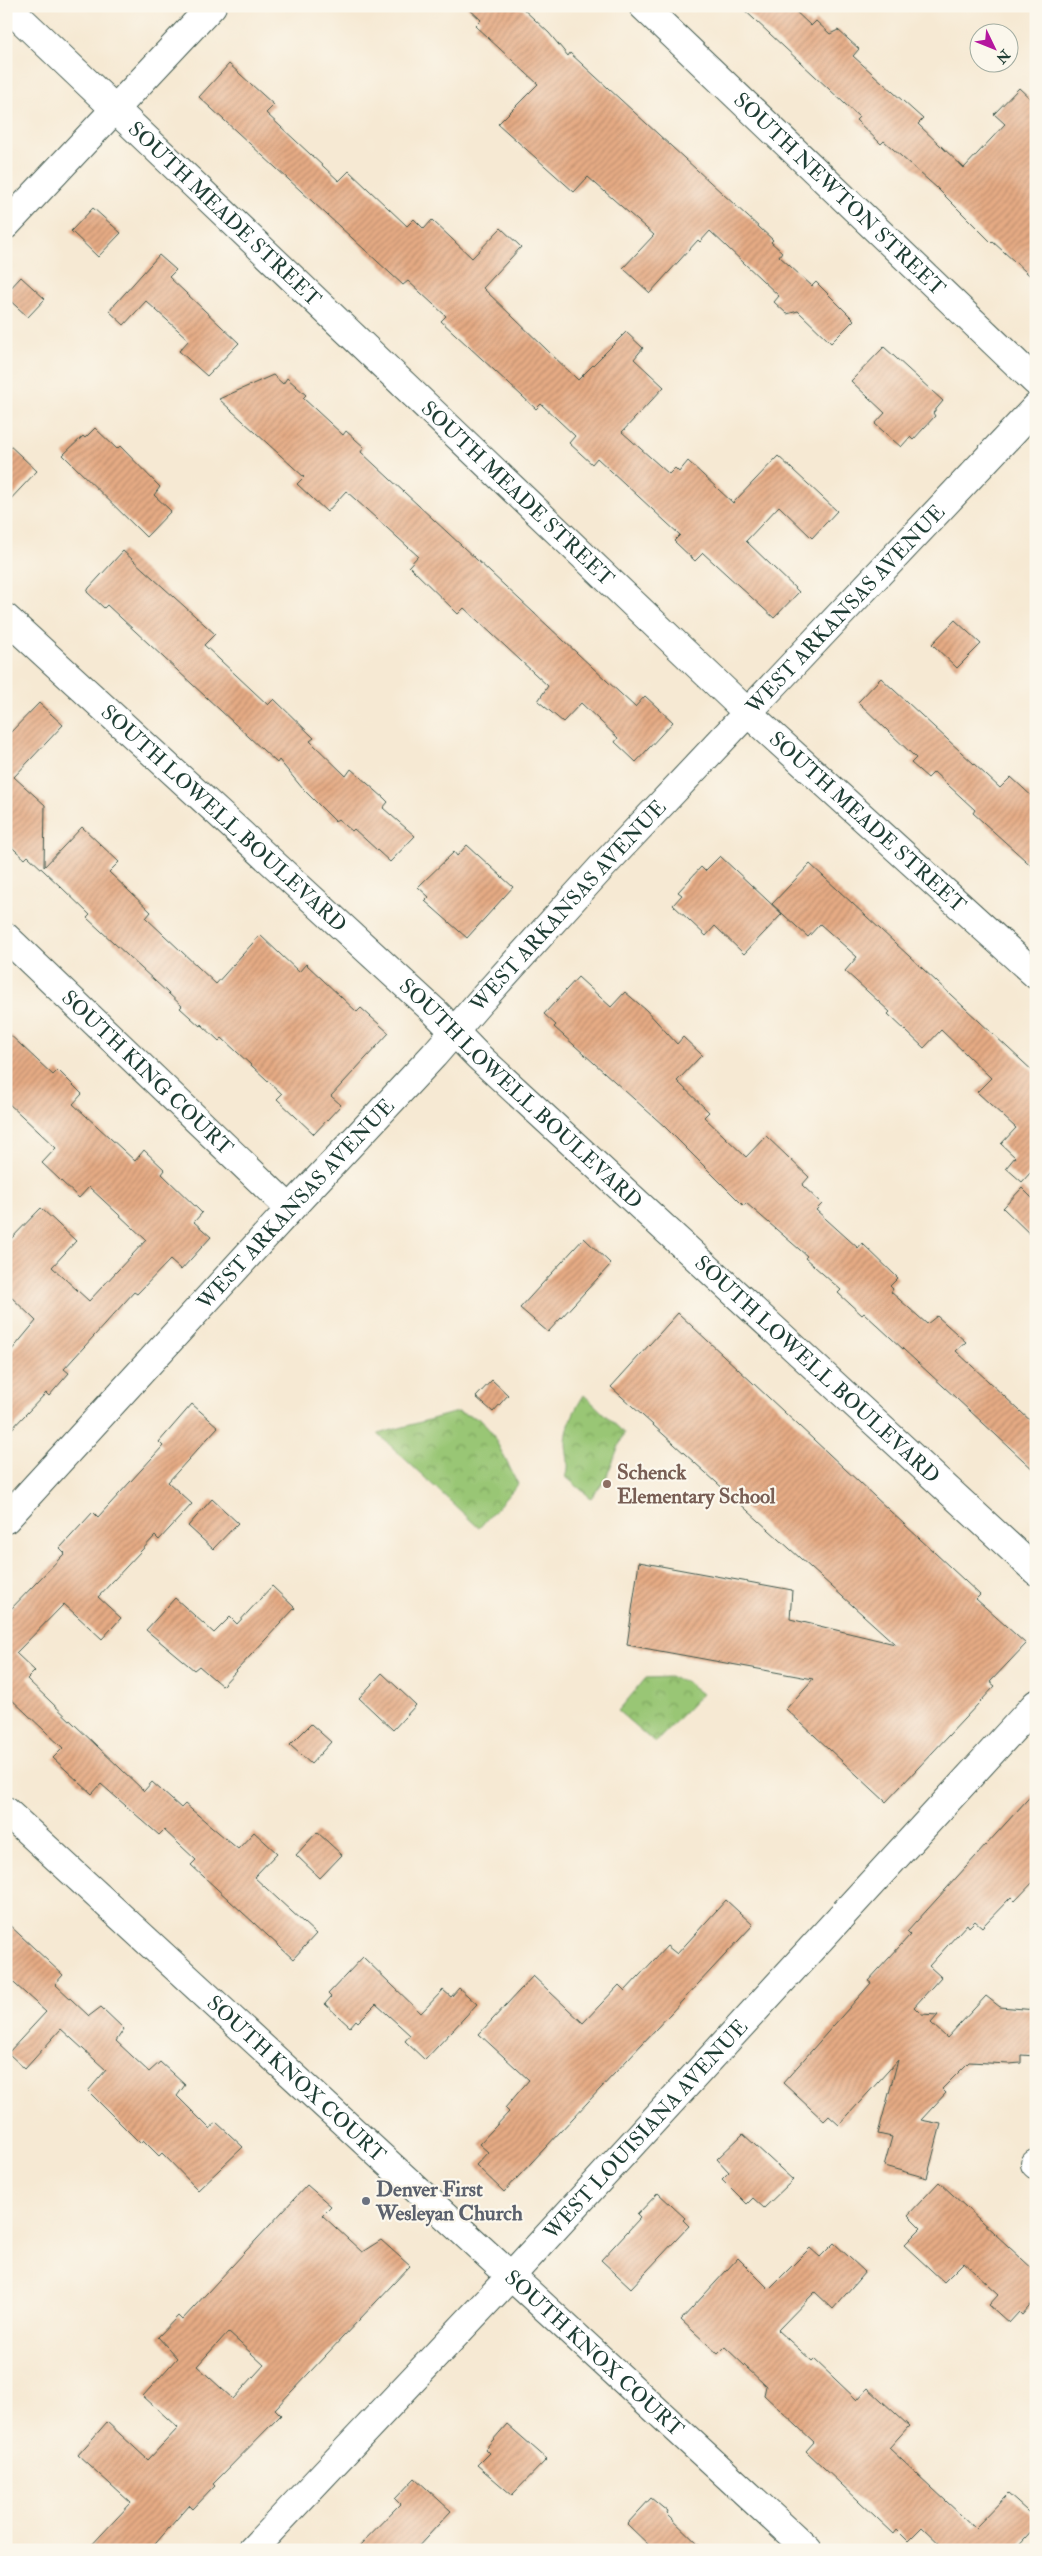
<svg xmlns="http://www.w3.org/2000/svg" width="1042" height="2556" font-family="'IM FELL Double Pica',serif">
	<style>
		.park { fill: url(#park-crowns); stroke: #5c8254 }
		.building { fill: url(#building-hatch); fill-rule: evenodd }
		.lines { fill: none; stroke-linecap: round; stroke-linejoin: round }
		.minor-casing { stroke: #3f574c; stroke-width: 30 }
		.minor { stroke: #fff; stroke-width: 28 }
		.education-dot { fill: #8d6e63; stroke: #fbf7ec; stroke-width: 2 }
		.worship-dot { fill: #6b7280; stroke: #fbf7ec; stroke-width: 2 }
		.labels { text-anchor: middle; stroke-width: 4.5; stroke-linejoin: round; paint-order: stroke }
		.street-label { font-size: 21px; fill: #1f3d34; stroke: #fbf7ec }
		.education-label { font-size: 21px; font-weight: bold; fill: #785e54; stroke: #fbf7ec; text-anchor: start }
		.worship-label { font-size: 21px; font-weight: bold; fill: #5b616d; stroke: #fbf7ec; text-anchor: start }
	</style>
	<defs>
		<pattern id="park-crowns" width="20" height="18" patternUnits="userSpaceOnUse" patternTransform="scale(1.25)"><rect width="20" height="18" fill="#99c674"/><path d="M2 6a3 3 0 1 1 6 0M12 15a3 3 0 1 1 6 0" fill="none" stroke="#7ca260"/></pattern>
		<pattern id="building-hatch" width="6" height="6" patternUnits="userSpaceOnUse" patternTransform="scale(1.25)"><rect width="6" height="6" fill="#e6ab84"/><path d="M-1 1l2-2M0 6l6-6M5 7l2-2" fill="none" stroke="#ba8c6d"/></pattern>
	</defs>
	<rect width="100%" height="100%" fill="#fbf7ec"/>
	<filter id="ink" filterUnits="userSpaceOnUse"><feTurbulence type="fractalNoise" baseFrequency=".02" numOctaves="2"/><feDisplacementMap in="SourceGraphic" scale="10" xChannelSelector="R" yChannelSelector="G"/><feConvolveMatrix kernelMatrix="1 2 1 2 8 2 1 2 1" color-interpolation-filters="sRGB"/></filter>
	<filter id="wash" filterUnits="userSpaceOnUse"><feTurbulence type="fractalNoise" baseFrequency=".0096" numOctaves="4" result="noise"/><feDisplacementMap in="SourceGraphic" scale="20" xChannelSelector="R" yChannelSelector="G"/><feGaussianBlur stdDeviation="1.12" result="paint"/><feColorMatrix in="noise" values="0 0 0 0 0 0 0 0 0 0 0 0 0 0 0 0 0 1.4 0 .05"/><feComposite in="paint" operator="in"/></filter>
	<g filter="url(#wash)">
		<rect width="100%" height="100%" fill="#f6e9d3"/>
		<g class="park">
			<path d="M 584,1395 L 624,1433 L 606,1478 L 591,1498 L 566,1477 C 571,1464 566,1456 566,1442 C 567,1424 574,1411 584,1395 Z"/>
			<path d="M 457,1412 L 480,1419 L 492,1433 L 518,1484 L 479,1528 L 378,1434 Z"/>
			<path d="M 670,1677 L 685,1681 L 702,1694 L 655,1743 L 618,1711 L 646,1678 Z"/>
		</g>
		<g id="blocks">
			<g class="building">
				<path d="M 466,6 L 520,6 L 549,33 L 568,56 L 570,53 L 773,240 L 771,242 L 782,252 L 779,256 L 812,286 L 816,282 L 854,320 L 831,343 L 798,311 L 787,314 L 774,302 L 779,296 L 710,231 L 700,242 L 698,240 L 650,293 L 623,268 L 654,235 L 588,177 L 574,192 L 498,124 L 538,84 L 475,26 L 481,20 Z"/>
				<path d="M 740,6 L 790,6 L 811,26 L 816,21 L 830,34 L 838,30 L 859,49 L 853,56 L 923,119 L 918,124 L 964,168 L 1005,124 L 994,114 L 1019,88 L 1036,104 L 1036,281 L 993,242 L 992,243 L 937,188 L 884,141 L 881,144 L 856,120 L 859,117 Z"/>
				<path d="M 229,64 L 274,105 L 266,113 L 339,181 L 349,171 L 407,226 L 414,219 L 424,229 L 432,220 L 472,258 L 501,228 L 521,247 L 483,288 L 578,380 L 626,332 L 643,348 L 634,359 L 664,387 L 622,432 L 669,474 L 675,468 L 679,472 L 688,461 L 733,503 L 778,456 L 837,511 L 812,538 L 779,506 L 746,541 L 799,592 L 774,618 L 703,553 L 695,561 L 674,541 L 680,535 L 597,458 L 592,464 L 569,443 L 575,436 L 541,404 L 536,409 L 441,321 L 446,316 L 408,281 L 403,285 L 199,97 Z"/>
				<path d="M 93,208 L 121,233 L 98,257 L 71,231 Z"/>
				<path d="M 159,255 L 176,270 L 169,277 L 239,343 L 207,376 L 179,351 L 189,340 L 146,301 L 124,325 L 109,311 Z"/>
				<path d="M 21,277 L 45,299 L 28,317 L 6,297 L 6,293 Z"/>
				<path d="M 884,347 L 943,401 L 933,413 L 935,416 L 913,440 L 910,437 L 901,447 L 875,424 L 885,413 L 851,381 Z"/>
				<path d="M 273,375 L 283,384 L 287,378 L 306,395 L 303,398 L 343,435 L 346,431 L 364,447 L 361,452 L 635,707 L 645,696 L 673,722 L 636,762 L 615,742 L 618,738 L 581,703 L 563,722 L 538,701 L 548,686 L 464,608 L 458,614 L 409,566 L 418,556 L 346,491 L 327,512 L 297,484 L 304,477 L 219,399 Z"/>
				<path d="M 95,428 L 117,449 L 120,446 L 160,487 L 154,495 L 171,511 L 146,537 L 63,455 L 83,436 L 85,438 Z"/>
				<path d="M 6,442 L 37,471 L 6,504 Z"/>
				<path d="M 123,551 L 215,634 L 204,645 L 268,705 L 274,699 L 314,738 L 310,741 L 346,776 L 351,769 L 384,798 L 388,802 L 383,808 L 415,836 L 390,862 L 354,829 L 352,831 L 338,819 L 335,821 L 303,789 L 279,760 L 277,763 L 107,605 L 104,608 L 87,592 L 89,588 Z"/>
				<path d="M 955,620 L 981,644 L 957,668 L 932,644 Z"/>
				<path d="M 881,678 L 1000,788 L 1011,777 L 1036,800 L 1036,870 L 973,813 L 975,810 L 934,772 L 928,778 L 911,763 L 916,758 L 858,702 Z"/>
				<path d="M 39,703 L 63,725 L 14,777 L 45,805 L 44,867 L 82,827 L 119,862 L 109,872 L 151,912 L 146,918 L 216,984 L 260,935 L 299,972 L 306,964 L 357,1012 L 361,1008 L 389,1033 L 331,1096 L 341,1105 L 314,1134 L 277,1099 L 282,1094 L 222,1038 L 219,1041 L 201,1024 L 200,1026 L 180,1008 L 182,1006 L 87,918 L 90,915 L 61,887 L 28,856 L 25,859 L 6,842 L 6,737 Z"/>
				<path d="M 467,845 L 513,887 L 467,938 L 425,901 L 429,897 L 418,887 L 454,852 L 457,856 Z"/>
				<path d="M 720,856 L 782,914 L 744,954 L 715,926 L 706,936 L 673,905 L 682,895 L 678,892 L 701,867 L 705,871 Z"/>
				<path d="M 810,864 L 1036,1074 L 1036,1176 L 1031,1172 L 1022,1182 L 1006,1168 L 1015,1157 L 1001,1144 L 1016,1128 L 977,1092 L 991,1078 L 941,1030 L 924,1048 L 888,1014 L 890,1012 L 845,971 L 857,957 L 820,924 L 808,937 L 772,904 Z"/>
				<path d="M 578,977 L 611,1007 L 625,992 L 646,1010 L 677,1044 L 683,1037 L 702,1055 L 677,1081 L 709,1112 L 704,1117 L 746,1157 L 766,1136 L 809,1177 L 802,1185 L 822,1204 L 816,1210 L 858,1248 L 862,1243 L 898,1278 L 890,1286 L 893,1289 L 891,1292 L 927,1324 L 937,1316 L 966,1342 L 956,1351 L 1036,1426 L 1036,1472 L 864,1313 L 862,1315 L 838,1293 L 841,1290 L 805,1258 L 807,1256 L 746,1203 L 744,1206 L 664,1126 L 554,1027 L 556,1025 L 544,1014 Z"/>
				<path d="M 6,1031 L 53,1075 L 58,1070 L 82,1094 L 73,1104 L 135,1161 L 144,1150 L 165,1170 L 162,1174 L 202,1213 L 194,1222 L 211,1237 L 181,1270 L 170,1260 L 137,1294 L 134,1292 L 64,1369 L 69,1373 L 49,1396 L 46,1393 L 6,1435 L 6,1357 L 36,1321 L 6,1292 L 6,1244 L 41,1208 L 76,1241 L 52,1267 L 89,1301 L 146,1240 L 89,1187 L 79,1198 L 42,1163 L 56,1148 L 6,1101 Z"/>
				<path d="M 1022,1188 L 1036,1202 L 1036,1240 L 1003,1208 Z"/>
				<path d="M 584,1238 L 611,1264 L 548,1332 L 520,1308 Z"/>
				<path d="M 678,1313 L 980,1595 L 976,1599 L 1026,1644 L 990,1682 L 995,1686 L 886,1802 L 786,1709 L 813,1679 L 627,1645 L 639,1562 L 792,1590 L 790,1619 L 895,1644 L 611,1387 Z"/>
				<path d="M 492,1380 L 508,1395 L 493,1412 L 476,1397 Z"/>
				<path d="M 192,1404 L 218,1427 L 168,1482 L 192,1504 L 159,1540 L 155,1536 L 98,1597 L 121,1618 L 102,1639 L 64,1604 L 16,1653 L 35,1671 L 27,1679 L 144,1791 L 152,1782 L 181,1808 L 185,1804 L 238,1849 L 254,1832 L 277,1853 L 254,1877 L 316,1934 L 293,1959 L 191,1865 L 196,1860 L 164,1830 L 159,1835 L 101,1784 L 92,1794 L 53,1758 L 63,1748 L 9,1697 L 6,1701 L 6,1614 L 65,1553 L 60,1548 L 93,1512 L 98,1517 L 163,1446 L 159,1442 Z"/>
				<path d="M 212,1499 L 238,1523 L 213,1549 L 188,1526 Z"/>
				<path d="M 272,1586 L 295,1608 L 222,1686 L 199,1666 L 194,1670 L 146,1630 L 175,1598 L 214,1633 L 230,1617 L 237,1624 Z"/>
				<path d="M 382,1673 L 416,1705 L 393,1730 L 359,1698 Z"/>
				<path d="M 311,1724 L 331,1742 L 311,1764 L 290,1745 Z"/>
				<path d="M 1036,1790 L 1036,1879 L 1015,1901 L 1011,1897 L 982,1927 L 975,1921 L 969,1927 L 967,1924 L 929,1966 L 941,1977 L 914,2007 L 921,2014 L 938,2015 L 931,2023 L 947,2038 L 986,1996 L 1000,2007 L 1036,2010 L 1036,2056 L 1021,2055 L 1021,2063 L 1009,2064 L 969,2062 L 942,2089 L 946,2093 L 921,2120 L 941,2124 L 927,2178 L 884,2166 L 892,2137 L 878,2134 L 898,2060 L 839,2125 L 829,2116 L 824,2121 L 783,2083 L 871,1983 L 868,1981 L 910,1935 L 907,1932 Z"/>
				<path d="M 317,1832 L 342,1855 L 320,1878 L 296,1855 Z"/>
				<path d="M 726,1900 L 753,1925 L 504,2192 L 476,2165 L 488,2152 L 479,2144 L 509,2112 L 505,2108 L 529,2080 L 479,2034 L 533,1976 L 583,2023 L 619,1985 L 625,1991 L 667,1946 L 677,1954 Z"/>
				<path d="M 6,1922 L 63,1975 L 55,1984 L 89,2016 L 101,2007 L 124,2029 L 116,2041 L 149,2072 L 160,2062 L 185,2085 L 177,2096 L 210,2129 L 216,2122 L 243,2147 L 198,2190 L 162,2153 L 159,2156 L 143,2140 L 140,2143 L 88,2091 L 106,2070 L 61,2029 L 25,2069 L 8,2053 L 46,2012 L 6,1976 Z"/>
				<path d="M 363,1957 L 421,2013 L 443,1990 L 451,1997 L 459,1988 L 477,2004 L 425,2060 L 405,2041 L 410,2035 L 376,2004 L 358,2022 L 356,2020 L 350,2027 L 325,2004 L 331,1997 L 328,1994 Z"/>
				<path d="M 743,2134 L 793,2180 L 764,2208 L 753,2198 L 747,2204 L 722,2179 L 729,2172 L 717,2159 Z"/>
				<path d="M 939,2182 L 1036,2272 L 1036,2299 L 1022,2315 L 1019,2312 L 1009,2323 L 989,2305 L 999,2294 L 964,2262 L 944,2282 L 904,2245 L 921,2228 L 908,2215 Z"/>
				<path d="M 307,2185 L 331,2206 L 322,2215 L 362,2252 L 381,2240 L 410,2266 L 275,2409 L 281,2415 L 213,2484 L 215,2486 L 193,2509 L 189,2505 L 150,2550 L 87,2550 L 131,2503 L 78,2455 L 107,2422 L 148,2460 L 178,2428 L 143,2396 L 177,2358 L 158,2337 L 178,2316 L 182,2320 ZM 228,2332 L 264,2365 L 233,2399 L 197,2366 Z"/>
				<path d="M 658,2193 L 685,2218 L 683,2220 L 689,2226 L 631,2288 L 601,2260 L 640,2218 L 637,2215 Z"/>
				<path d="M 834,2243 L 865,2272 L 833,2309 L 815,2292 L 778,2330 L 812,2361 L 814,2359 L 857,2400 L 868,2388 L 909,2426 L 889,2448 L 975,2528 L 1008,2494 L 1036,2519 L 1036,2526 L 1014,2550 L 946,2550 L 922,2527 L 908,2541 L 897,2530 L 894,2534 L 806,2451 L 814,2442 L 764,2395 L 766,2386 L 725,2347 L 718,2354 L 681,2320 L 738,2258 L 769,2289 L 810,2248 L 820,2257 Z"/>
				<path d="M 507,2424 L 547,2459 L 512,2495 L 477,2465 L 489,2453 L 485,2449 Z"/>
				<path d="M 415,2478 L 451,2511 L 415,2550 L 355,2550 L 400,2504 L 395,2499 Z"/>
				<path d="M 651,2498 L 668,2512 L 667,2514 L 704,2550 L 654,2550 L 627,2524 Z"/>
			</g>
		</g>
	</g>
	<g filter="url(#ink)">
		<use href="#blocks" fill-opacity="0" stroke="#3f574c" stroke-width="1"/>
		<g class="lines">
			<g class="minor-casing">
				<g id="minor">
					<path id="s1" d="M 7,6 L 748,713 L 1036,975"/>
					<path id="s2" d="M 643,6 L 1036,382"/>
					<path d="M 6,225 L 212,6"/>
					<path id="s3" d="M 6,618 L 435,1012 L 479,1057 L 1036,1571"/>
					<path id="s4" d="M 6,937 L 290,1209"/>
					<path id="s5" d="M 6,1519 L 290,1209 L 434,1055 L 478,1004 L 601,868 L 1036,407"/>
					<path id="s6" d="M 6,1811 L 808,2550"/>
					<path d="M 1035,2164 L 1036,2165"/>
					<path id="s7" d="M 252,2550 L 510,2277 L 1036,1704"/>
				</g>
			</g>
			<use href="#minor" class="minor"/>
		</g>
	</g>
	<circle class="education-dot" cx="607" cy="1484" r="5"/>
	<circle class="worship-dot" cx="366" cy="2201" r="5"/>
	<g class="labels">
		<g class="street-label">
			<text dy="7" stroke="none"><textPath href="#s2" startOffset="272">SOUTH NEWTON STREET</textPath></text>
			<text dy="7" stroke="none"><textPath href="#s1" startOffset="301">SOUTH MEADE STREET</textPath></text>
			<text dy="7" stroke="none"><textPath href="#s1" startOffset="706">SOUTH MEADE STREET</textPath></text>
			<text dy="7" stroke="none"><textPath href="#s5" startOffset="1238">WEST ARKANSAS AVENUE</textPath></text>
			<text dy="7" stroke="none"><textPath href="#s3" startOffset="296">SOUTH LOWELL BOULEVARD</textPath></text>
			<text dy="7" stroke="none"><textPath href="#s1" startOffset="1186">SOUTH MEADE STREET</textPath></text>
			<text dy="7" stroke="none"><textPath href="#s5" startOffset="832">WEST ARKANSAS AVENUE</textPath></text>
			<text dy="7" stroke="none"><textPath href="#s4" startOffset="196">SOUTH KING COURT</textPath></text>
			<text dy="7" stroke="none"><textPath href="#s3" startOffset="701">SOUTH LOWELL BOULEVARD</textPath></text>
			<text dy="7" stroke="none"><textPath href="#s5" startOffset="428">WEST ARKANSAS AVENUE</textPath></text>
			<text dy="7" stroke="none"><textPath href="#s3" startOffset="1106">SOUTH LOWELL BOULEVARD</textPath></text>
			<text dy="7" stroke="none"><textPath href="#s6" startOffset="395">SOUTH KNOX COURT</textPath></text>
			<text dy="7" stroke="none"><textPath href="#s7" startOffset="576">WEST LOUISIANA AVENUE</textPath></text>
			<text dy="7" stroke="none"><textPath href="#s6" startOffset="800">SOUTH KNOX COURT</textPath></text>
		</g>
		<g class="education-label">
			<text x="617" y="1479">Schenck<tspan x="617" dy="24">Elementary School</tspan></text>
		</g>
		<g class="worship-label">
			<text x="376" y="2196">Denver First<tspan x="376" dy="24">Wesleyan Church</tspan></text>
		</g>
	</g>
	<rect width="1042" height="2556" fill="none" stroke="#fbf7ec" stroke-width="25"/>
	<g transform="translate(994 48) rotate(133)"><circle r="24" fill="#fbf7ec" stroke="#a3ada2"/>
	<path d="M0-4L9 19L0 12L-9 19Z" fill="#b5179e"/>
	<text y="-8" font-size="14" font-weight="bold" text-anchor="middle" fill="#1f3d34">N</text>
	</g>
</svg>
